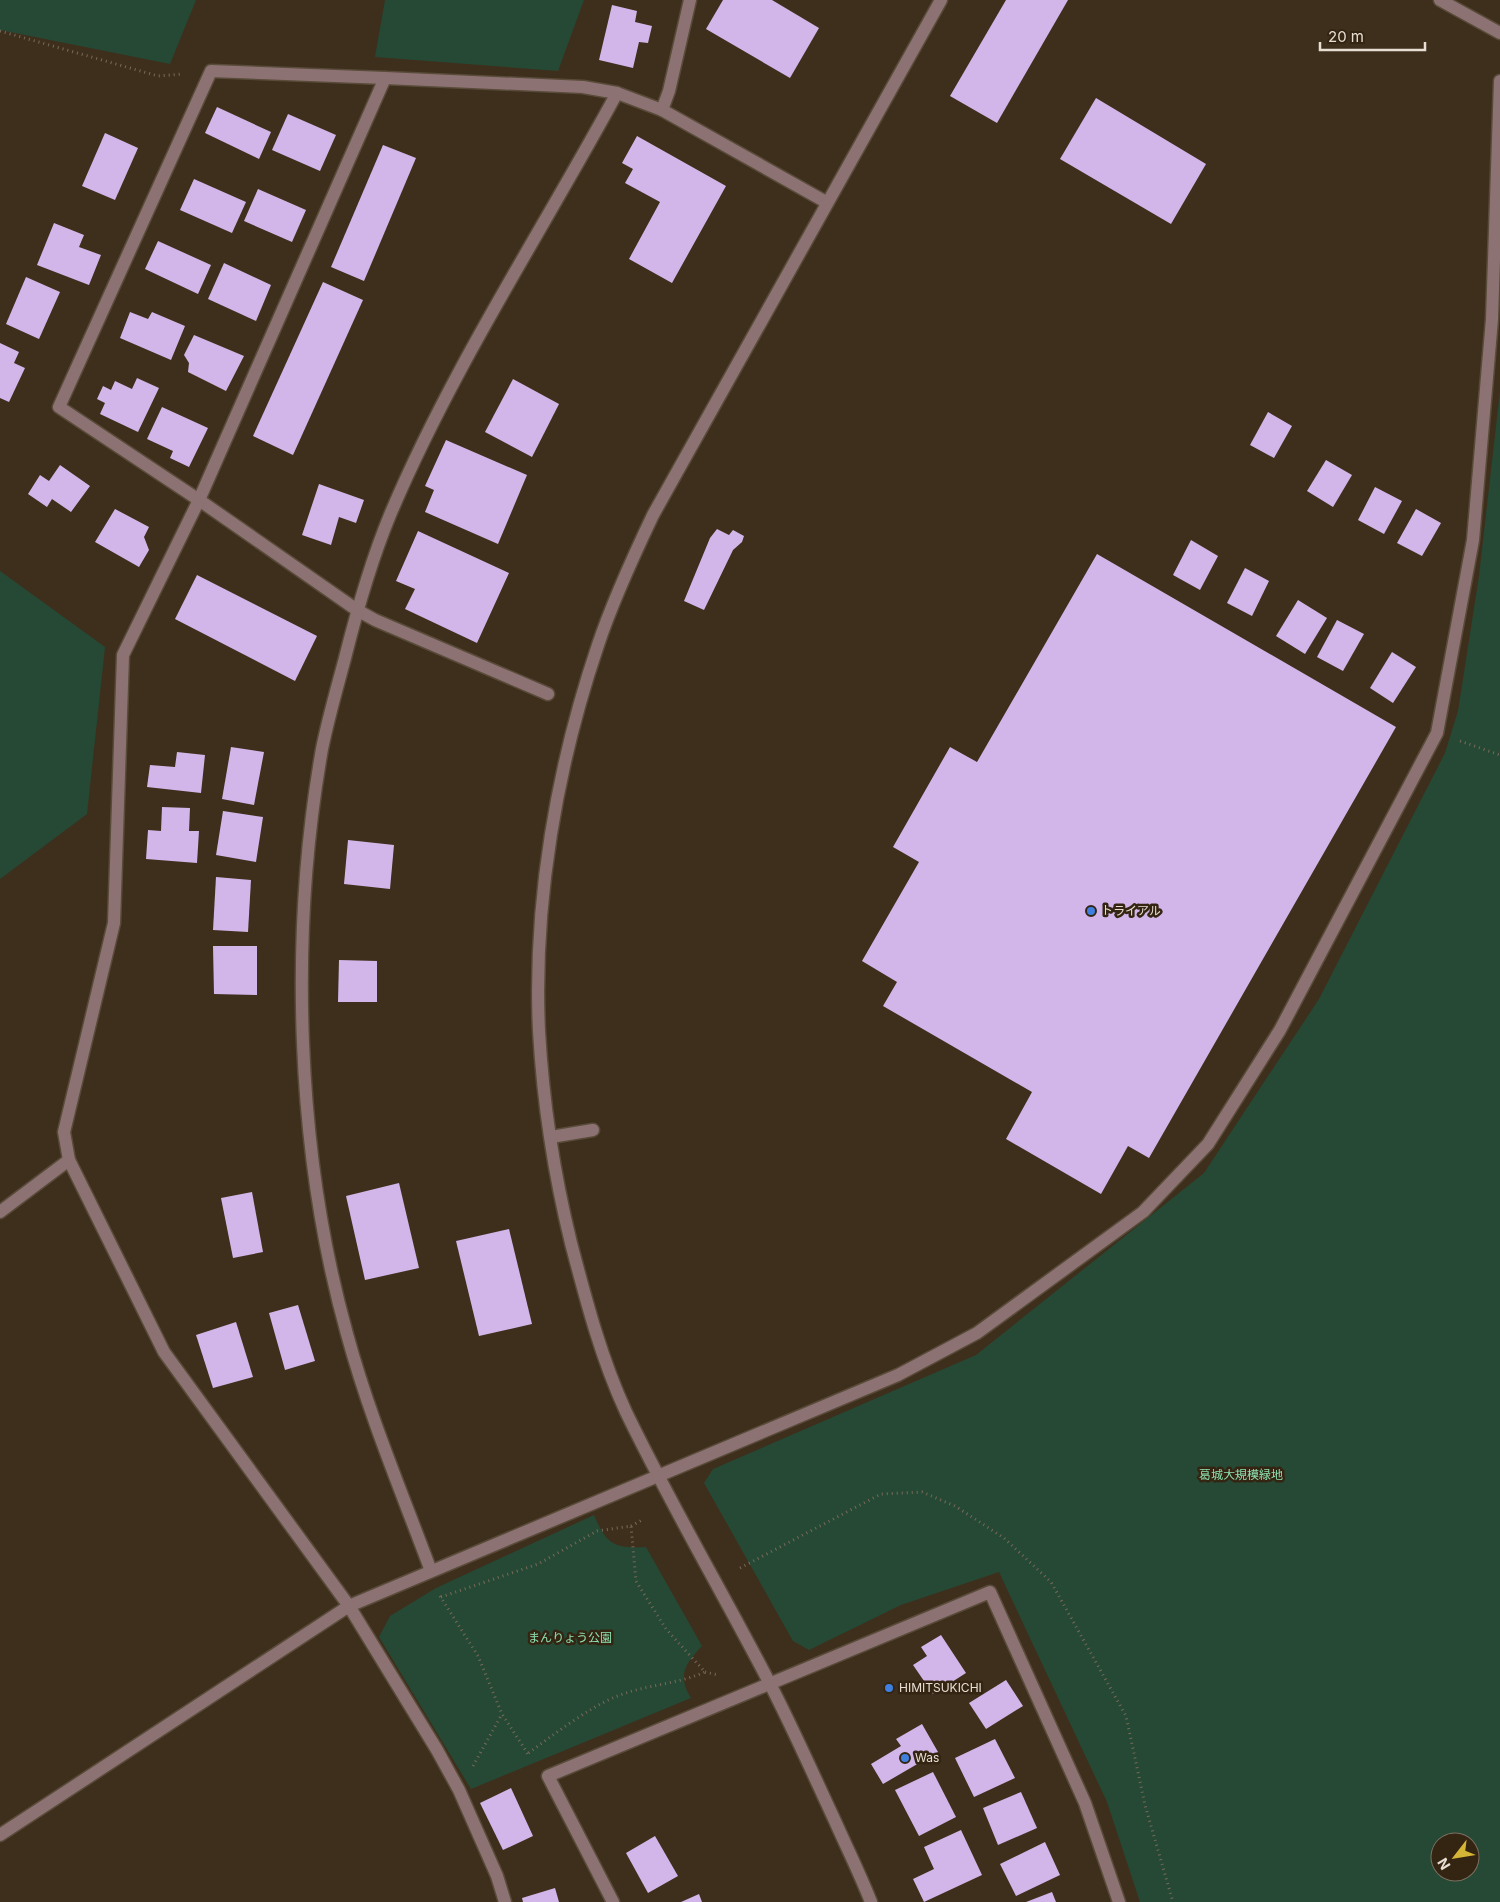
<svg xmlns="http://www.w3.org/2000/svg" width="1500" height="1902" font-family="Inter,'Noto Sans JP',sans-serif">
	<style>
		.green { fill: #254935; fill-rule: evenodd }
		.building { fill: #d2b6ea }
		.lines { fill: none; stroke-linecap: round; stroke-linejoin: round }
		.minor-casing { stroke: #594b39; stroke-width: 15 }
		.path { stroke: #786a5a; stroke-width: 3; stroke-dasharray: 1 4; stroke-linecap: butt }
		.minor { stroke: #8d7273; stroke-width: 12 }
		.shop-dot { fill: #3f7fe0; stroke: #342513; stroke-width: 2 }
		.labels { text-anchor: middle; stroke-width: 5; stroke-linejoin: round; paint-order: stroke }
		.poi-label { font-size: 12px; fill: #e8ded3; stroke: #342513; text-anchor: start }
		.park-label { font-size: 12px; fill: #8de1b1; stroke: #342513 }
	</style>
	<rect width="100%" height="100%" fill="#3e2f1c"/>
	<g class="green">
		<path d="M 0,0 L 196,0 L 170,64 L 0,30 Z"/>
		<path d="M 385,0 L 584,0 L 558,71 L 375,57 Z"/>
		<path d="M 1500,391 L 1500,1902 L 1140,1902 L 1107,1802 L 999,1572 L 901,1605 L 809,1650 L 793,1641 L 704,1483 L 713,1469 L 976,1355 L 1204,1173 L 1319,999 L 1445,753 L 1458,711 L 1479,576 ZM 1440,1842 L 1470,1842 L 1470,1872 L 1440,1872 Z"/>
		<path d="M 0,571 L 105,647 L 87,814 L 0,879 Z"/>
		<path d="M 594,1515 C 606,1544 614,1549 646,1547 L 702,1646 C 685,1664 677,1676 691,1698 L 471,1789 L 379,1637 L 390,1616 L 436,1588 Z"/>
	</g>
	<g class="building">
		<path d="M 723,0 L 772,0 L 819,28 L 790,78 L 706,29 Z"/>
		<path d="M 1006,0 L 1068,0 L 997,123 L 950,96 Z"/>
		<path d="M 612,5 L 637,11 L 635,22 L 652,26 L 648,43 L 639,42 L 633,68 L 599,60 Z"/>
		<path d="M 1096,98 L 1206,164 L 1171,224 L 1060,159 Z"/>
		<path d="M 217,107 L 271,132 L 259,159 L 205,133 Z"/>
		<path d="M 288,114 L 336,135 L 320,171 L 272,150 Z"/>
		<path d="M 105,133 L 138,148 L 115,200 L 82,186 Z"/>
		<path d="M 637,136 L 726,186 L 672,283 L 629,259 L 660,202 L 625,183 L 633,169 L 622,163 Z"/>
		<path d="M 383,145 L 416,158 L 364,281 L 331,267 Z"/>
		<path d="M 194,179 L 246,202 L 232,233 L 180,210 Z"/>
		<path d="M 258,189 L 306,210 L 292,242 L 244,221 Z"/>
		<path d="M 54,223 L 84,235 L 79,247 L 101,255 L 89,285 L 37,265 Z"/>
		<path d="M 158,241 L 211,265 L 198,294 L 145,269 Z"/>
		<path d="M 224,263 L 271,285 L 256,321 L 208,299 Z"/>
		<path d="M 26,277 L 60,292 L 39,339 L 6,324 Z"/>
		<path d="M 323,282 L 363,300 L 293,455 L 253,436 Z"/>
		<path d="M 130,312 L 148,319 L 152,312 L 185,326 L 171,360 L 120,338 Z"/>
		<path d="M 194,335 L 244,356 L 226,391 L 188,372 L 189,363 L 184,355 Z"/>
		<path d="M 0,343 L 19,352 L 14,363 L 25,368 L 9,402 L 0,398 Z"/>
		<path d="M 137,378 L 159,388 L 138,432 L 100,414 L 105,403 L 97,399 L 103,386 L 111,390 L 115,381 L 132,389 Z"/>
		<path d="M 513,379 L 559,404 L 532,457 L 485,432 Z"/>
		<path d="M 162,407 L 208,428 L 189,467 L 170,458 L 173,451 L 147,439 Z"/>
		<path d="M 1268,412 L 1292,426 L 1274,458 L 1250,445 Z"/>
		<path d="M 446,440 L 527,475 L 498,544 L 425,512 L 434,490 L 425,486 Z"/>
		<path d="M 1326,460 L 1352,475 L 1333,507 L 1307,491 Z"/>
		<path d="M 60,465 L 90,486 L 71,512 L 52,499 L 47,507 L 28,494 L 40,475 L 49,481 Z"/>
		<path d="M 319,484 L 364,500 L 356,523 L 339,517 L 331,545 L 302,535 Z"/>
		<path d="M 1375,487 L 1402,501 L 1384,534 L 1358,520 Z"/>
		<path d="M 115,509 L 149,527 L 144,537 L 149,550 L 139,567 L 95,542 Z"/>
		<path d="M 1416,509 L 1441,523 L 1422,556 L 1397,543 Z"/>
		<path d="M 717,529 L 729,535 L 733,530 L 744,536 L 742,542 L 733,550 L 704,610 L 684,601 L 710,538 Z"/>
		<path d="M 418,531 L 509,573 L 477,643 L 405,609 L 415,589 L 396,581 Z"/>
		<path d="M 1191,540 L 1218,556 L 1200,590 L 1173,575 Z"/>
		<path d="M 1097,554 L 1396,727 L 1149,1158 L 1128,1146 L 1101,1194 L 1006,1139 L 1032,1092 L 883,1006 L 897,982 L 862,961 L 919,862 L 893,847 L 950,747 L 977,762 Z"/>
		<path d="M 1245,568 L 1269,581 L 1252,616 L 1227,603 Z"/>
		<path d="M 197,575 L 317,636 L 295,681 L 175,619 Z"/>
		<path d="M 1298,600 L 1327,618 L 1305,654 L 1276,636 Z"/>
		<path d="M 1337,620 L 1364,634 L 1343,671 L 1317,657 Z"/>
		<path d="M 1392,652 L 1416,667 L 1393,703 L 1370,688 Z"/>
		<path d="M 231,747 L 264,752 L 254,805 L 222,799 Z"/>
		<path d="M 177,752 L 205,755 L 201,793 L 147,787 L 150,765 L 175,767 Z"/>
		<path d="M 162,807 L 190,808 L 189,831 L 199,831 L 197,863 L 146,859 L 148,830 L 161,831 Z"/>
		<path d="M 223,811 L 263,817 L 256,862 L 216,855 Z"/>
		<path d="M 348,840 L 394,845 L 390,889 L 344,884 Z"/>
		<path d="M 216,877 L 251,880 L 248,932 L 213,930 Z"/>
		<path d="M 213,946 L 257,946 L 257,995 L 214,994 Z"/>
		<path d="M 339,960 L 377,961 L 377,1002 L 338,1002 Z"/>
		<path d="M 399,1183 L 419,1268 L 365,1280 L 346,1196 Z"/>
		<path d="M 252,1192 L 263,1252 L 233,1258 L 221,1198 Z"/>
		<path d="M 509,1229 L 532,1324 L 479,1336 L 456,1241 Z"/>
		<path d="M 298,1305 L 315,1361 L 285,1370 L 269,1313 Z"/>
		<path d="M 236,1322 L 253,1377 L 213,1388 L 196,1335 Z"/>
		<path d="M 941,1635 L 966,1673 L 933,1694 L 913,1665 L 927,1656 L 921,1647 Z"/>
		<path d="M 1006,1680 L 1023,1706 L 986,1729 L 969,1703 Z"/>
		<path d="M 922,1724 L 938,1752 L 883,1784 L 871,1764 L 901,1746 L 896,1739 Z"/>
		<path d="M 995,1739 L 1015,1778 L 974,1797 L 955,1758 Z"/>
		<path d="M 933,1772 L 956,1817 L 919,1836 L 895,1790 Z"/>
		<path d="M 511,1788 L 533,1836 L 503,1850 L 480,1803 Z"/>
		<path d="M 1021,1792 L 1037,1828 L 998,1845 L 983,1808 Z"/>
		<path d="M 961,1830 L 982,1875 L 924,1902 L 913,1879 L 934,1869 L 924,1847 Z"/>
		<path d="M 655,1836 L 678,1876 L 648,1893 L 626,1853 Z"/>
		<path d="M 1045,1842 L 1060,1875 L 1016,1896 L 1000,1864 Z"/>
		<path d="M 555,1888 L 559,1902 L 523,1902 L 522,1898 Z"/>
		<path d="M 1052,1892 L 1056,1902 L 1026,1902 Z"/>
		<path d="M 699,1894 L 702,1902 L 681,1902 Z"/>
	</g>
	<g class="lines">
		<g class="minor-casing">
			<g id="minor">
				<path d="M 1440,0 L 1500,33"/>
				<path d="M 385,78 L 211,71 L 59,407 L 199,500 L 357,610 L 375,620 L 548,694"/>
				<path d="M 662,110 L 669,91 L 690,0"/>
				<path d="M 551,1137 L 593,1130"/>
				<path d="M 0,1212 L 69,1160"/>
				<path d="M 431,1571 C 402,1493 369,1415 347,1334 C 296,1152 289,935 322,749 C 328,719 337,688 345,658 C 357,610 371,561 390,515 C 452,368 541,233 617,93"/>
				<path d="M 0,1835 L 349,1606 L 898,1375 L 977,1333 L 1143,1212 L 1208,1144 L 1280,1030 L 1437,733 L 1473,540 L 1492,319 L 1500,81"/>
				<path d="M 505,1902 L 497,1876 L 459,1790 L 437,1750 L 349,1606 L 164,1352 L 69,1160 L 64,1132 L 114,923 L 123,655 L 199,500 L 385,78 L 583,87 L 617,93 L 662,110 L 826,202"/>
				<path d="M 613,1902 L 548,1776 L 990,1592 L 1085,1803 L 1119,1902"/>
				<path d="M 871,1902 C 860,1874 847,1848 835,1821 C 813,1774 792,1726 768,1680 C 721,1590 670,1503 626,1412 C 601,1358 586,1300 571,1243 C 554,1174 543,1101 539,1031 C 533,902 557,766 598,645 C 613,600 633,557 653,515 L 941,0"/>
			</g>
		</g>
		<g class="path">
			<path d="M 0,31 L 158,76 L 183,74"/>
			<path d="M 1460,741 L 1500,755"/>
			<path d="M 631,1526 L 644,1519"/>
			<path d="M 740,1568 L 881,1494 L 922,1492 L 955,1506 L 1004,1538 L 1051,1582 L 1126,1716 L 1145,1805 L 1173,1902"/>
			<path d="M 440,1596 L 478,1656 L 502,1714 L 528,1754"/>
			<path d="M 441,1597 L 538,1564 L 597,1531 L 631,1526 L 636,1581 L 666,1629 L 705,1672 C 675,1685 643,1685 615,1697 C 588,1708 552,1736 527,1754"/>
			<path d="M 705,1672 L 718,1675"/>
			<path d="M 473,1766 L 502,1714"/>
		</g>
		<use href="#minor" class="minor"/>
	</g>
	<g class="shop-dot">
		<circle cx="1091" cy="911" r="5"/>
		<circle cx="889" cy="1688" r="5"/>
		<circle cx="905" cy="1758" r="5"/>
	</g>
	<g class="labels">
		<g class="poi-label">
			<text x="1101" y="915">トライアル</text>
			<text x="899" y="1692">HIMITSUKICHI</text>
			<text x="915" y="1762">Was</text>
		</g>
		<g class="park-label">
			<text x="1241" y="1479">葛城大規模緑地</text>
			<text x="570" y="1642">まんりょう公園</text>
		</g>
	</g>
	<g transform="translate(1455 1857) rotate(239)"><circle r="24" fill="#342513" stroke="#7c6f60"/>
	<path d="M0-4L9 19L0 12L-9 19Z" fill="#d5b535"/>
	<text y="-8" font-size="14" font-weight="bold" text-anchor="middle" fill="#e8ded3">N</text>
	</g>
	<path d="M1320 42v8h105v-8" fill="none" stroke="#e8ded3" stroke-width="2.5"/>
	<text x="1328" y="42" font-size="15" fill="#e8ded3" stroke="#342513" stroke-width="4" paint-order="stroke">20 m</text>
</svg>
